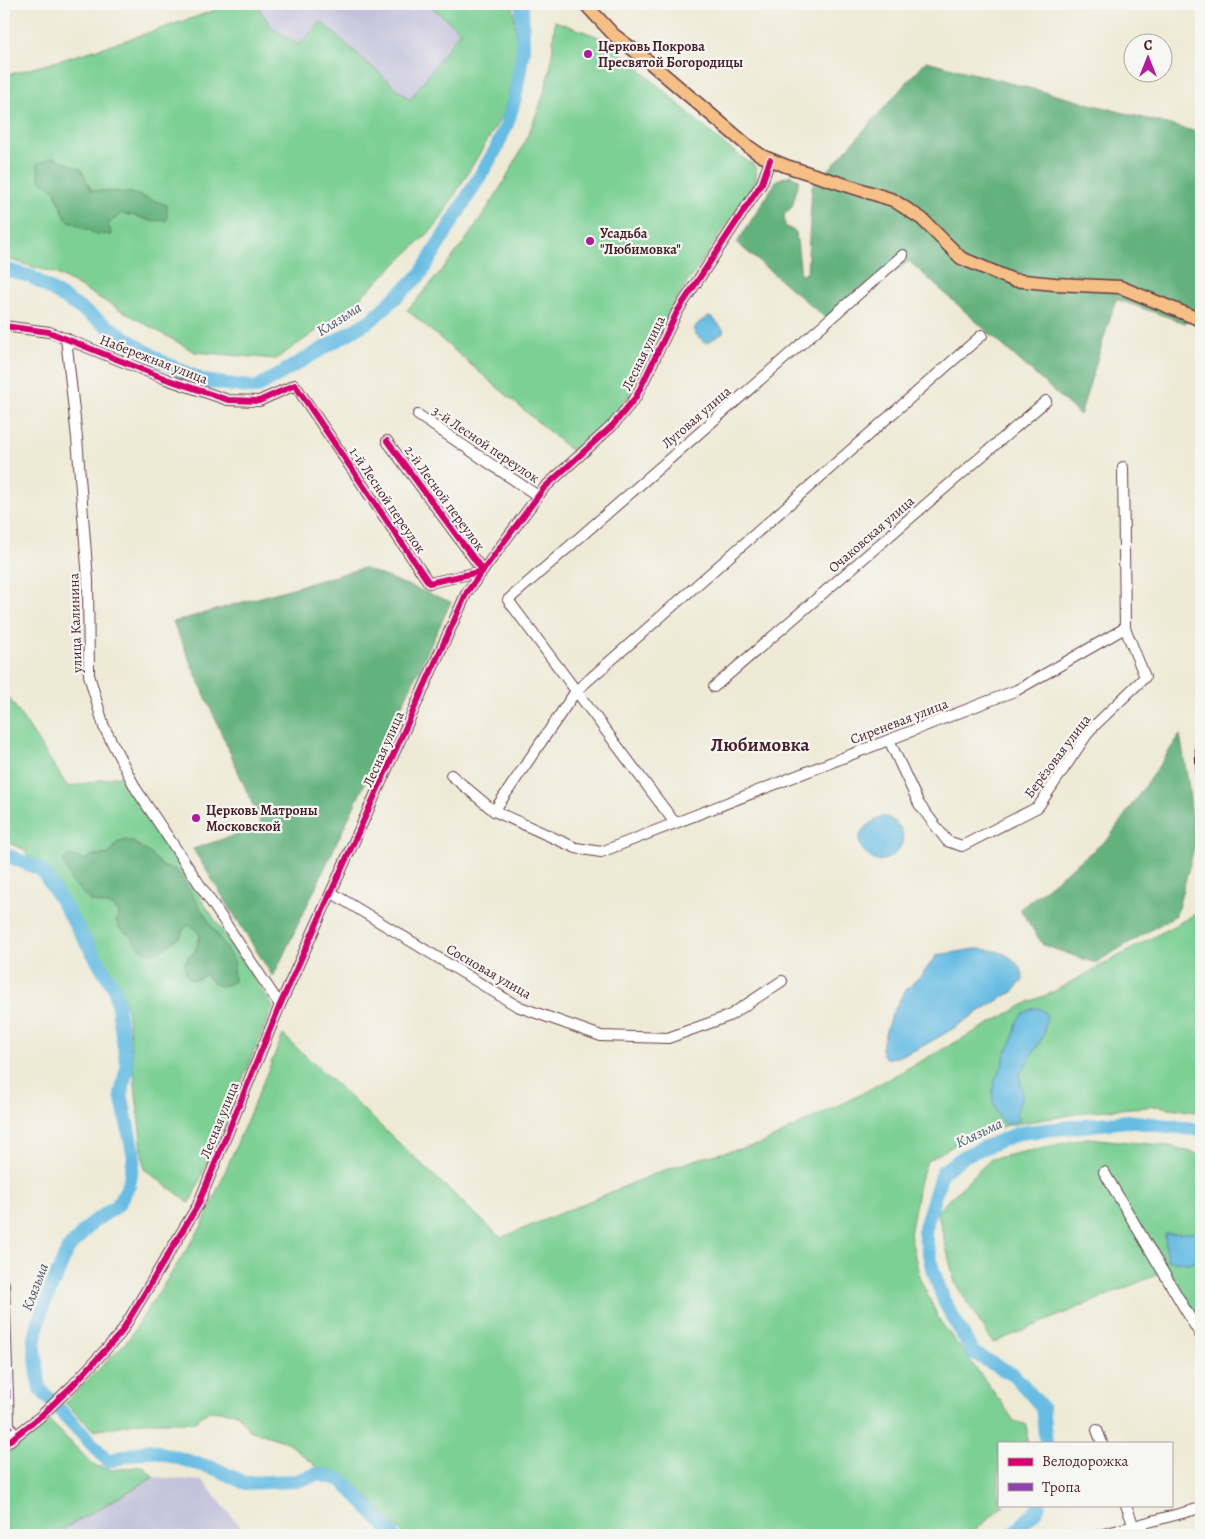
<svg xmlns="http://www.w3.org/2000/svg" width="1205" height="1539" font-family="Alegreya,serif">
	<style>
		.industrial { fill: #c3c1db }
		.green { fill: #7bd094; stroke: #627860; fill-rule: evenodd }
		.forest { fill: #64b27e; stroke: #576854 }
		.water { fill: #66bce3; stroke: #586e87 }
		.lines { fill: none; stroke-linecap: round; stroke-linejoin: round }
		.river { stroke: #66bce3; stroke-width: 14 }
		.minor-casing { stroke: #633d44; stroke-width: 12 }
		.major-casing { stroke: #633d44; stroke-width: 15 }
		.minor { stroke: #fff; stroke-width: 10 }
		.major { stroke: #f5bf86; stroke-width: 12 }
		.rail { stroke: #4a1f2b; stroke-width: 2.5 }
		.quiet { stroke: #8e44ad; stroke-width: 5; stroke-dasharray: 10 5; stroke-linecap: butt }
		.cycleway-casing { stroke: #f6f6f2; stroke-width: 9 }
		.cycleway { stroke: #d6006c; stroke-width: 6 }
		.poi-dot { fill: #b5179e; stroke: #f6f6f2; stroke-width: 2 }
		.labels { text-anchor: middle; stroke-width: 4.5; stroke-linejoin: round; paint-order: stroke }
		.poi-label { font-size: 14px; font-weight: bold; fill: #4a1f2b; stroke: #f6f6f2; text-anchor: start }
		.street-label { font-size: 14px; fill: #4a1f2b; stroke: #f6f6f2 }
		.water-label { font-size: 15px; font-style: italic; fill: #54566b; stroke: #f6f6f2 }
		.district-label { font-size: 19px; font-weight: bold; fill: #4a1f2b; stroke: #f6f6f2 }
	</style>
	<rect width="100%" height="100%" fill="#f6f6f2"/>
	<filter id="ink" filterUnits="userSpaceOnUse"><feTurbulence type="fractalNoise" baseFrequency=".02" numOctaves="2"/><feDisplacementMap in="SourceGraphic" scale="10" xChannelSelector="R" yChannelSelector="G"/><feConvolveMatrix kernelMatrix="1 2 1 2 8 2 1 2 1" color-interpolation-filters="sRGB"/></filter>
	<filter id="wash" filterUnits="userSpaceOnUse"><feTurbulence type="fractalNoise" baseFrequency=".0096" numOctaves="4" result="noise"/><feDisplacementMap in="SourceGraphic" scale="20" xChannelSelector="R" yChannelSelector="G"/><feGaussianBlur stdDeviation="1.12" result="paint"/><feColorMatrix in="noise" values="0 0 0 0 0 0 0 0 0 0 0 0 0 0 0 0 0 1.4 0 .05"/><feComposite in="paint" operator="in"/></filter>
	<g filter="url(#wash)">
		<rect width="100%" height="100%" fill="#eeead5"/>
		<g class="industrial">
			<path d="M 256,4 L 428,4 L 460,30 L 410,100 L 321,22 L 299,45 L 272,28 Z"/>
			<path d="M 154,1477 L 203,1481 L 247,1535 L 58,1535 L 57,1532 Z"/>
		</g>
		<g class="green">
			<path d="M 224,4 L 256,4 L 272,28 L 299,45 L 321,22 L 410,100 L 460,31 L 428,4 L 513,4 L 518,53 L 504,113 L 436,226 L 348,309 L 276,359 L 195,352 L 57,274 L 4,258 L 4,107 L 10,92 L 7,75 C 79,56 150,33 221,8 ZM 81,169 L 91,190 L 132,193 L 151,221 L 136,216 L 121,213 L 108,224 L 66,219 L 54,189 Z"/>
			<path d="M 555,21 L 607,40 L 722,143 L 756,167 L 756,181 L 677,298 L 628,397 L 610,420 L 573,452 L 407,310 C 466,247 529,159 549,74 C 553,57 553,38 555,21 Z"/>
			<path d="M 4,690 L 68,787 L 119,776 L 273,1007 L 190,1203 L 144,1169 L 127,1008 L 93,941 L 23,849 L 4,841 ZM 133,842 L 152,855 L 164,867 L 171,868 L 178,872 L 233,971 L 233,981 L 211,981 L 188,957 L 195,952 L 200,936 L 196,929 L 189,924 L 183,930 L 180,937 L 172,942 L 167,948 L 136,944 L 132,937 L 119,928 L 119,913 L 113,906 L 89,901 L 79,887 L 70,855 L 85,860 L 92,855 L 109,855 Z"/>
			<path d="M 1201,911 L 1201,1113 L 1158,1106 L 1094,1111 L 1004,1126 L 953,1146 L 927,1161 L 920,1180 L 910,1234 L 920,1279 L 940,1321 L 1002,1403 L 1014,1421 L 1027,1425 L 1027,1443 L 999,1443 L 999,1505 L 1004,1505 L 970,1535 L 404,1535 L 345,1474 L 317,1467 L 287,1442 L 249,1430 L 237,1413 L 211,1410 L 193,1422 L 140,1422 L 94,1431 L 65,1403 L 128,1340 L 203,1224 L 283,1035 L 501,1238 L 659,1172 L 704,1157 L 761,1144 L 859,1095 L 1031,1001 L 1051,993 Z"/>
			<path d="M 1087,1138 L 1170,1146 L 1201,1155 L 1201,1326 L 1168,1270 L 993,1343 L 955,1283 L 937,1211 L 991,1159 Z"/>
			<path d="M 50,1421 L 93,1465 L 112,1470 L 142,1466 L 154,1477 L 58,1532 L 58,1535 L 4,1535 L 4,1456 Z"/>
		</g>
		<g class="forest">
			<path d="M 926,61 L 1201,133 L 1201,315 L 1185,323 L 1116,299 L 1080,415 L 909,261 L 828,320 L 737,243 L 777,180 L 791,175 L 799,180 L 792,207 L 784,215 L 785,226 L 796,232 L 801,276 L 807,273 L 812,185 L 832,166 Z"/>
			<path d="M 53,157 L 81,169 L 91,190 L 132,193 L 167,205 L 167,220 L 151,221 L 136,216 L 121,214 L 108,224 L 112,235 L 96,234 L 66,219 L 54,189 L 40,180 L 37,164 Z"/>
			<path d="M 363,568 L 451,602 L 273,977 L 193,849 L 262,826 L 173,622 Z"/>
			<path d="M 1180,735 L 1188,781 L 1195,845 L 1176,915 L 1095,963 L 1043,945 L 1020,909 L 1109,838 Z"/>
			<path d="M 126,840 L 133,842 L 152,855 L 163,867 L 171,868 L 178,872 L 235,963 L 233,971 L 234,981 L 227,985 L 218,986 L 211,981 L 206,974 L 199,979 L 191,980 L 186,973 L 184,965 L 188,957 L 195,952 L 200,936 L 196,929 L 189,925 L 183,930 L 180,937 C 164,946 154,964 136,944 C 134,942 134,939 132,937 C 124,929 120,933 116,920 L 119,913 L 113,906 L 89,901 L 79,888 L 72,883 L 63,860 L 70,855 L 85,860 L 92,855 L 108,855 L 118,842 Z"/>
		</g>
		<g class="water">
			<path d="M 708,317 L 712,317 L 723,329 L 723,333 L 708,342 L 703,342 C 702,339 697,336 695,333 C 692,325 703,320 708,317 Z"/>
			<path d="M 882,816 C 913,823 907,857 878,861 C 872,860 868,856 865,852 C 850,837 868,823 882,816 Z"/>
			<path d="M 976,949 C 994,950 1009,951 1019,967 C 1023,972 1024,976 1022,982 L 1018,985 L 1013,992 C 984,1005 912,1062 885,1058 L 882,1052 L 882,1047 L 886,1030 L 892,1014 L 904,992 L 924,972 L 937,955 Z"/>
			<path d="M 1034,1008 L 1042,1009 L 1047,1016 L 1045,1024 L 1044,1035 L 1020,1074 L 1020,1083 L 1023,1092 L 1016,1114 L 1020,1120 L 1005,1124 C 993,1113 990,1095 995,1080 C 997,1075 1000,1071 1002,1066 C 1004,1063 1003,1059 1005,1055 C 1006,1050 1010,1046 1012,1041 C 1019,1023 1013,1017 1034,1008 Z"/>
			<path d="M 1201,1232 L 1201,1262 L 1188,1263 L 1167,1260 L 1165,1234 Z"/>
		</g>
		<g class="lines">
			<g class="river">
				<path d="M 4,269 L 32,277 L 161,361 L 204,381 L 256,388 L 371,320 L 420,275 L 495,151 L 507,124 L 515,98 L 523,51 L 522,4"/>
				<path d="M 4,854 L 42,870 L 115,989 L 127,1067 L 121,1094 L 134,1157 L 129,1185 L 117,1206 L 93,1222 L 68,1249 L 42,1309 L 34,1343 L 40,1389 L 108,1461 L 150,1450 L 216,1469 L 245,1483 L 296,1481 L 318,1474 L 342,1480 L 393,1535"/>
				<path d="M 1046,1443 L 1042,1407 L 1014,1375 L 973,1353 L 944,1301 L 932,1267 L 924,1231 L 942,1172 L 966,1155 L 1019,1133 L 1127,1121 L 1201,1130"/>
				<path d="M 1012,1535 L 1036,1511 L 1039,1505"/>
			</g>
		</g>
	</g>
	<g filter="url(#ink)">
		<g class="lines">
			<g class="minor-casing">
				<g id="minor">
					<path d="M 4,326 L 49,332 L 166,379 L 228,400 L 259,401 L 295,385 L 429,583 L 483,571 L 387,441"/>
					<path d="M 66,338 L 77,438 L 88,580 L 89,675 L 104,727 L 136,789 L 280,1005"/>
					<path d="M 418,415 L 538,496"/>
					<path d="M 714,687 L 1046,401"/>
					<path d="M 889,740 L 919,804 L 947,841 L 962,846 L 1038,807 L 1090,730 L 1145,677 L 1125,628 L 1123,467"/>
					<path d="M 451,775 L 494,811 L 576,848 L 601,852 L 1017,690 L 1125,628"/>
					<path d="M 494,811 L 576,691 L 982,335"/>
					<path d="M 675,823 L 508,600 L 903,255"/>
					<path d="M 332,893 L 517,1006 L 601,1036 L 668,1038 L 729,1016 L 782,981"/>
					<path d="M 1104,1172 L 1201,1336"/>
					<path d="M 4,1284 L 9,1425 L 15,1437"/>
					<path d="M 1097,1430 L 1102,1443"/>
					<path d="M 4,1445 L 41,1416 L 73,1385 L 120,1334 L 198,1205 L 280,1005 L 467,592 L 544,488 L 613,425 L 636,397 L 677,312 L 762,183 L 770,160"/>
					<path d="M 1126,1505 L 1134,1527 L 1140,1535"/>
					<path d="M 1100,1535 L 1201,1508"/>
				</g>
			</g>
			<g class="major-casing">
				<path id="major" d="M 585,4 L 614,35 L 648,61 L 749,147 L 762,156 L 786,166 L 893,200 L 922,219 L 961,258 L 1013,280 L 1055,284 L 1120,287 L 1201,320"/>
			</g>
			<use href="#minor" class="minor"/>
			<use href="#major" class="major"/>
			<path class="rail" d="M 1201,678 C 1195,720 1194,767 1201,809"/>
			<path class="quiet" d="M 4,1284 L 9,1425 L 15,1437"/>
			<g class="cycleway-casing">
				<g id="cycleway">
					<path d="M 4,326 L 49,332 L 166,379 L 228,400 L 259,401 L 295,385 L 429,583 L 483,571 L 387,441"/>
					<path d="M 4,1445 L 41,1416 L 73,1385 L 120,1334 L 198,1205 L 280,1005 L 467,592 L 544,488 L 613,425 L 636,397 L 677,312 L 762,183 L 770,160"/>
				</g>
			</g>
			<use href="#cycleway" class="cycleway"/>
		</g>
	</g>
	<g class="poi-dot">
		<circle cx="588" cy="54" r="5"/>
		<circle cx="590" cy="241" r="5"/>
		<circle cx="196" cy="818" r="5"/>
	</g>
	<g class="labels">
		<g class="poi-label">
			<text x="598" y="51">Церковь Покрова<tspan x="598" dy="16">Пресвятой Богородицы</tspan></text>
			<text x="600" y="238">Усадьба<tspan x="600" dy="16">"Любимовка"</tspan></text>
			<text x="206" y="815">Церковь Матроны<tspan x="206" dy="16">Московской</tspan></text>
		</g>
		<g class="street-label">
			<text transform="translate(643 353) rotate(-64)" y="5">Лесная улица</text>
			<text transform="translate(154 359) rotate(21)" y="5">Набережная улица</text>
			<text transform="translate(696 417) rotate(-41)" y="5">Луговая улица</text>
			<text transform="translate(486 444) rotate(34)" y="5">3-й Лесной переулок</text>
			<text transform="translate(445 498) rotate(54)" y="5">2-й Лесной переулок</text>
			<text transform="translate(388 500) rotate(56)" y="5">1-й Лесной переулок</text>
			<text transform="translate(871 534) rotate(-41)" y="5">Очаковская улица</text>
			<text transform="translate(75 623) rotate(-92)" y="5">улица Калинина</text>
			<text transform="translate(899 721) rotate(-21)" y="5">Сиреневая улица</text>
			<text transform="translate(383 749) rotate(-66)" y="5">Лесная улица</text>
			<text transform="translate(1057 756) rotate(-53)" y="5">Берёзовая улица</text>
			<text transform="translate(489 971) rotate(30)" y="5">Сосновая улица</text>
			<text transform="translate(219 1120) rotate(-68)" y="5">Лесная улица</text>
		</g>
		<g class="water-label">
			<text transform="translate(339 319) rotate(-32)" y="5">Клязьма</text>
			<text transform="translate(979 1133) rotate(-25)" y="5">Клязьма</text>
			<text transform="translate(35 1287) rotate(-69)" y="5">Клязьма</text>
		</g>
		<g class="district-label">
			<text x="760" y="751">Любимовка</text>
		</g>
	</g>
	<rect width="1205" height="1539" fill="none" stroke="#f6f6f2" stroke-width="20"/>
	<rect x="998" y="1442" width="175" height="65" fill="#f6f6f2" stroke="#b1a0a2"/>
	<rect x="1008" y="1458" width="25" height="8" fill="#d6006c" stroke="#b1a0a2"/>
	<text x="1042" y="1466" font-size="15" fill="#4a1f2b">Велодорожка</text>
	<rect x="1008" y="1483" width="25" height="8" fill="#8e44ad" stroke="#b1a0a2"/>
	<text x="1042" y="1492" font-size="15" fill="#4a1f2b">Тропа</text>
	<g transform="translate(1148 58)"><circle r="24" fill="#f6f6f2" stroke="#b1a0a2"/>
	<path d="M0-4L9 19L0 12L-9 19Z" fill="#b5179e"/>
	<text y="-8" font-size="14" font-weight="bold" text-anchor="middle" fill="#4a1f2b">С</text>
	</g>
</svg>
